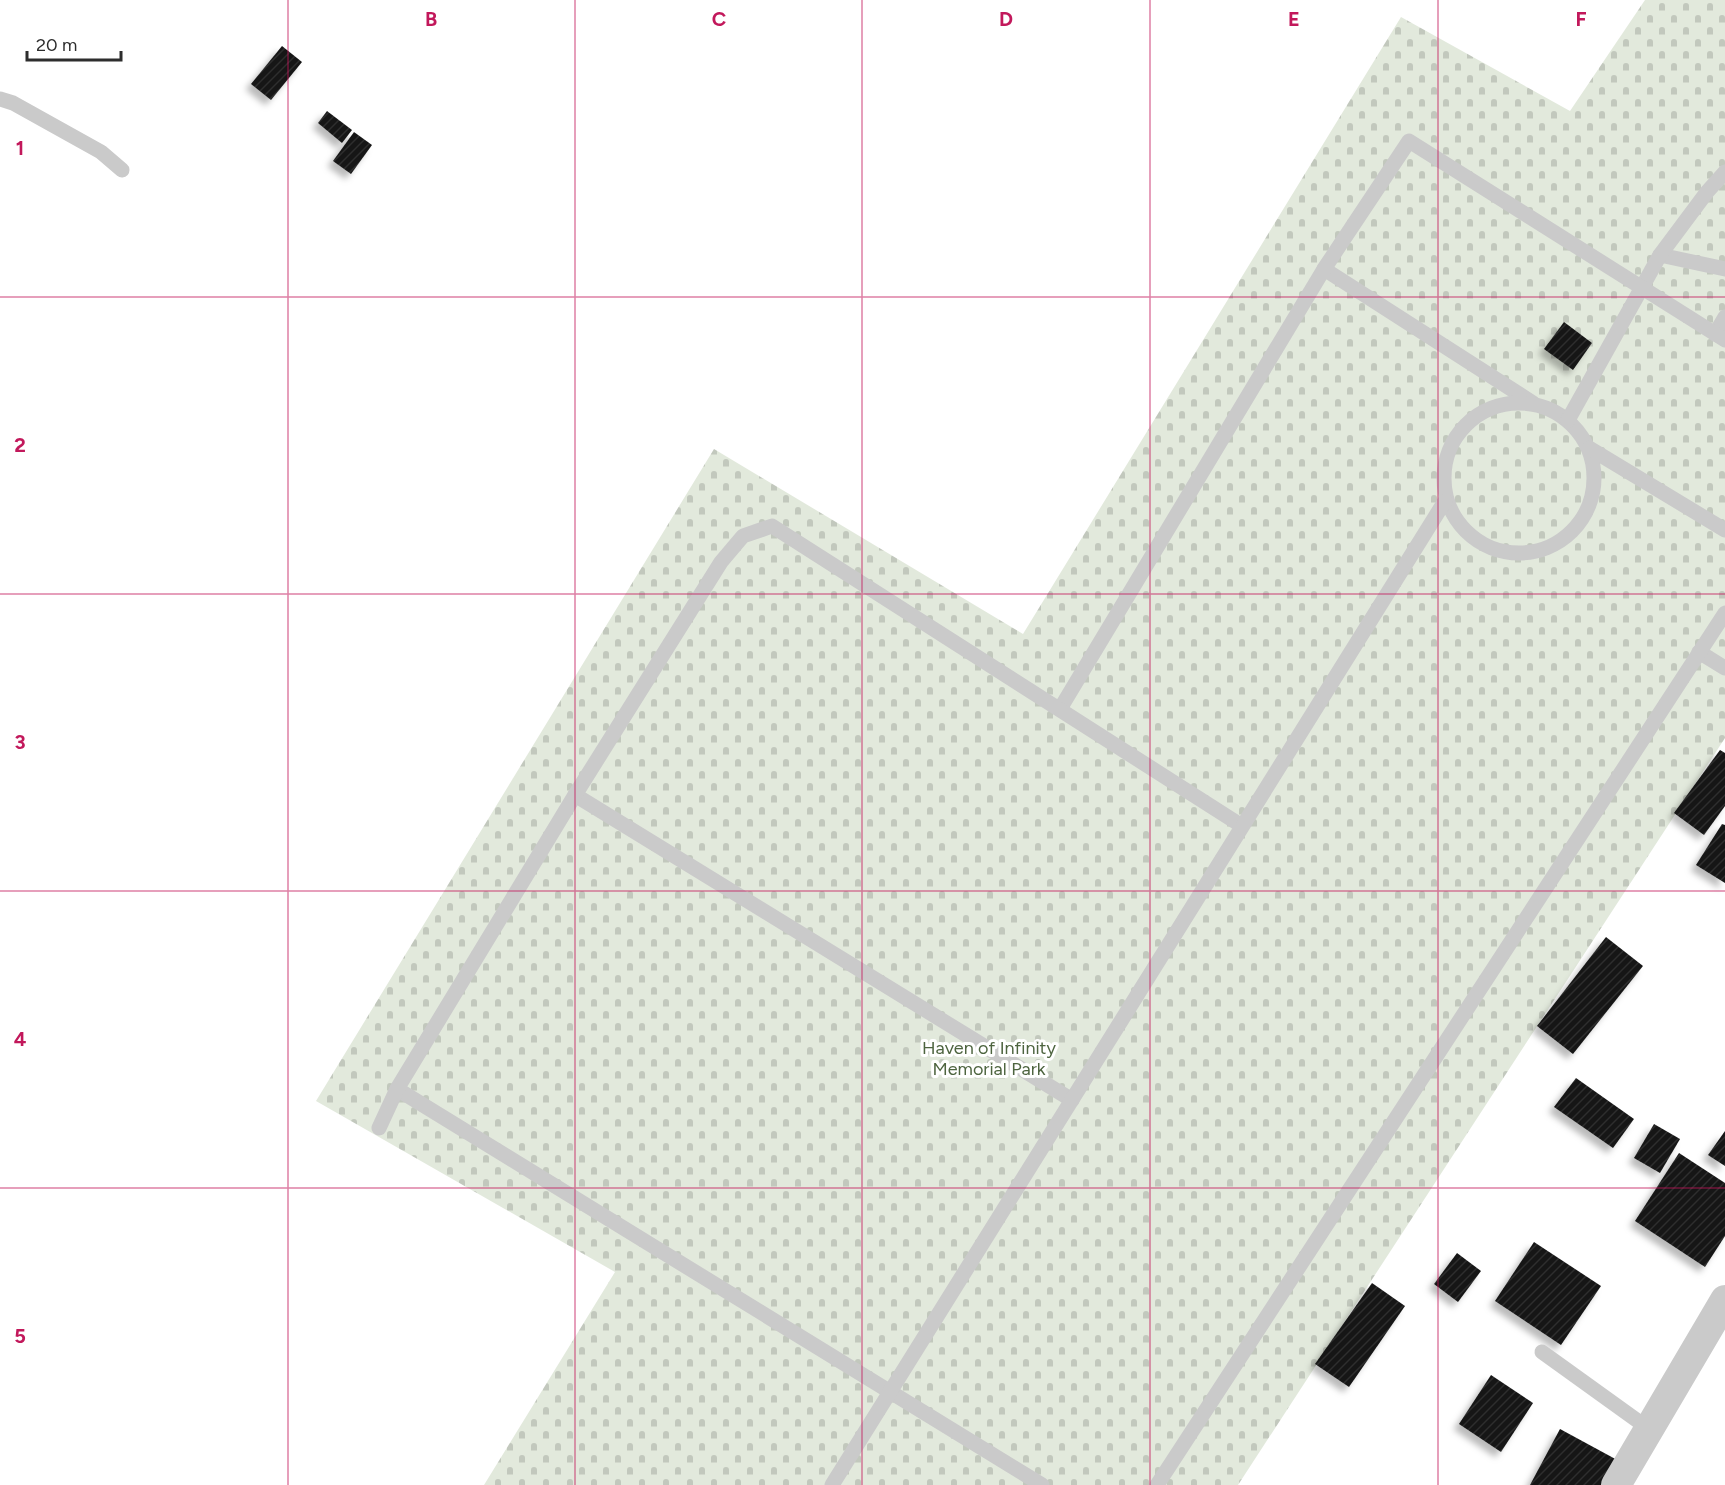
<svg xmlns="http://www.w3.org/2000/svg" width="1725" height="1485" font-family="Figtree,sans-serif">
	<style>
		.cemetery { fill: url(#cemetery-stones) }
		.building { fill: url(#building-hatch); filter: url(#shadow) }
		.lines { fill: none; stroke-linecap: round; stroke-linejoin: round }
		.lane { stroke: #cacaca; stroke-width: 15 }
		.street { stroke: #cacaca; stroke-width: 30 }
		.grid { fill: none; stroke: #c2185b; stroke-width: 1.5; stroke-opacity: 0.55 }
		.labels { text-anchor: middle; stroke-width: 6; stroke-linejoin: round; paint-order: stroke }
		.park-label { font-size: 18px; fill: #4d643f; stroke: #fff }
		.grid-label { font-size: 20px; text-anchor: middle; font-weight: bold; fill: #c2185b; stroke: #fff; stroke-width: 6; stroke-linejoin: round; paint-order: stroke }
	</style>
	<defs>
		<pattern id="cemetery-stones" width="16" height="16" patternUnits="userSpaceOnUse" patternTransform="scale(1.5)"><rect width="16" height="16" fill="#e2e9dc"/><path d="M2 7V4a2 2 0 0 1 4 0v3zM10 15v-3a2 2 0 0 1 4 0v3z" fill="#c2c8bd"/></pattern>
		<pattern id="building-hatch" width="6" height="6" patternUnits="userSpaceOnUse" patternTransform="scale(1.5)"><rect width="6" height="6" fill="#141414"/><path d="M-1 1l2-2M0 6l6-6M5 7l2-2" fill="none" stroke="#2e2e2e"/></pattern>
		<filter id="shadow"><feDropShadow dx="-5.5" dy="5.5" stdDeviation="3" flood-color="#0004"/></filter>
	</defs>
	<rect width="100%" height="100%" fill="#fff"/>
	<path class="cemetery" d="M 1645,0 L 1725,0 L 1725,738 L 1238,1485 L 484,1485 L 615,1272 L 316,1101 L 714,449 L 1023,634 L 1401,17 L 1570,111 Z"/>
	<g class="building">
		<path d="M 282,46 L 302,62 L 271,100 L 251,84 Z"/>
		<path d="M 327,111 L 352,130 L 342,143 L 318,123 Z"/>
		<path d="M 354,132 L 372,145 L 351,174 L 333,161 Z"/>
		<path d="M 1564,322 L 1592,343 L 1573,370 L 1544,349 Z"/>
		<path d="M 1720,750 L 1725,753 L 1725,806 L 1704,835 L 1674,813 Z"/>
		<path d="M 1722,824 L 1725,825 L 1725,883 L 1696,865 Z"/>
		<path d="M 1606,937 L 1643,966 L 1573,1054 L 1537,1026 Z"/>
		<path d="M 1576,1078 L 1634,1119 L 1613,1148 L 1554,1107 Z"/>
		<path d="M 1654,1124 L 1680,1139 L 1660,1173 L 1634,1158 Z"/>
		<path d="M 1725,1131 L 1725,1166 L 1708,1155 Z"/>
		<path d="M 1679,1153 L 1725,1183 L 1725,1236 L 1705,1267 L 1635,1221 Z"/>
		<path d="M 1534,1242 L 1601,1286 L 1561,1345 L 1495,1301 Z"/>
		<path d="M 1457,1253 L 1481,1271 L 1458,1302 L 1434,1284 Z"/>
		<path d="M 1372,1283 L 1405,1306 L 1349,1387 L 1315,1364 Z"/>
		<path d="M 1491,1375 L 1533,1403 L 1501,1452 L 1459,1424 Z"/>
		<path d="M 1560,1429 L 1619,1461 L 1605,1485 L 1530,1485 Z"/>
	</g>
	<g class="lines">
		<g class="lane">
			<path d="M 0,99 L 13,103 L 101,152 L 122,170"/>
			<path d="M 1660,255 L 1725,269"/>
			<path d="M 1324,269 L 1533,403"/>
			<path d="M 1715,334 L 1725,317"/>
			<circle cx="1519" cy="478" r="75"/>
			<path d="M 1568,420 L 1660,255 L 1707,192 L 1725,172"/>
			<path d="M 1589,448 L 1725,530"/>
			<path d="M 1699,652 L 1725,668"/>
			<path d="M 1060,709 L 1324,269 L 1409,141 L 1725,340"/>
			<path d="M 575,795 L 1072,1100"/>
			<path d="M 397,1089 L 1042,1485"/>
			<path d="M 379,1128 L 397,1089 L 575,795 L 721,562 L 743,536 L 772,526 L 1242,826"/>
			<path d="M 1542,1352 L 1649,1429"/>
			<path d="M 832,1485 L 1445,501"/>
			<path d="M 1157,1485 L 1725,613"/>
		</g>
		<path class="street" d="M 1616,1485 L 1725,1300"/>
	</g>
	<path class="grid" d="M 288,0 L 288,1485M 575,0 L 575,1485M 862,0 L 862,1485M 1150,0 L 1150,1485M 1438,0 L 1438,1485M 0,297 L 1725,297M 0,594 L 1725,594M 0,891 L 1725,891M 0,1188 L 1725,1188"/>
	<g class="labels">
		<g class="park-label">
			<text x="989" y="1054">Haven of Infinity<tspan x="989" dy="21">Memorial Park</tspan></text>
		</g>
	</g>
	<g class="grid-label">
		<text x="431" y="26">B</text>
		<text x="719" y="26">C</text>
		<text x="1006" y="26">D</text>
		<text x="1294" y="26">E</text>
		<text x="1581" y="26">F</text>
		<text x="20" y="155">1</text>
		<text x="20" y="452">2</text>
		<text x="20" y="749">3</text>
		<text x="20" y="1046">4</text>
		<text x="20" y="1343">5</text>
	</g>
	<path d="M27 51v9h94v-9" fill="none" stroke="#2d2d2d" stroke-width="3"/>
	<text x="36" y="51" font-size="18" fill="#2d2d2d" stroke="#ffffff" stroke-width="4.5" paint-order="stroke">20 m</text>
</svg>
